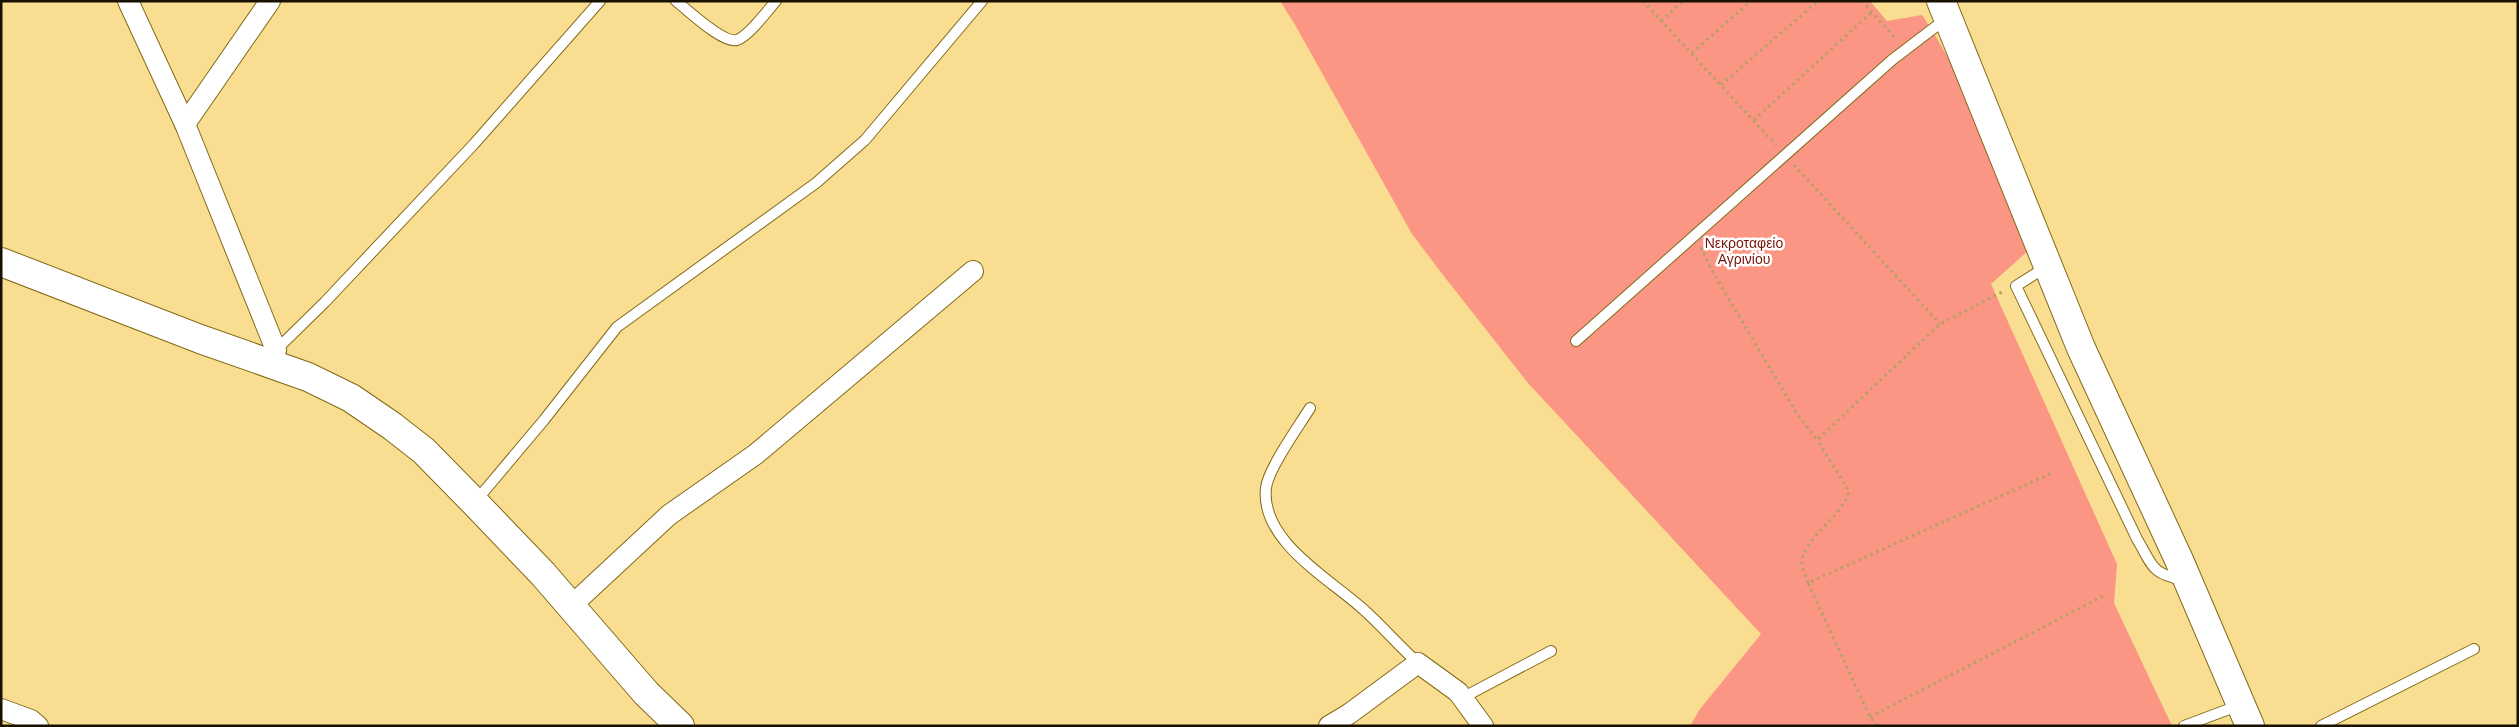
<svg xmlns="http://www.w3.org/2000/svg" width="2519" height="727" font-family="'DM Sans',sans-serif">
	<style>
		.green { fill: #fc9684 }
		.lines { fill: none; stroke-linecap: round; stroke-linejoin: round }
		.lane-casing { stroke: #836a18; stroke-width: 12 }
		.street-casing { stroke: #836a18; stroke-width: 22 }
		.secondary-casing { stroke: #836a18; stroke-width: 30 }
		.path { stroke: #b5a065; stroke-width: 3; stroke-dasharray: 2.5 4; stroke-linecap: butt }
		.lane { stroke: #fff; stroke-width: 10 }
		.street { stroke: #fff; stroke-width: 20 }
		.secondary { stroke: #fff; stroke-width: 28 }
		.labels { text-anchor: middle; stroke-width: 5; stroke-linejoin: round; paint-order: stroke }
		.park-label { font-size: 14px; fill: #75170b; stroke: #fff }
	</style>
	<rect width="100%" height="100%" fill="#f9de91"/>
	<path class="green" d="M 1280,1 L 1870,1 L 1887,21 L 1922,15 C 1970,86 1999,171 2029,250 L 1991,284 L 2117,564 L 2114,603 L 2172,726 L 1690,726 L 1700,709 L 1761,634 L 1528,383 L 1443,275 L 1412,234 L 1294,23 Z"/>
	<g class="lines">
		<g class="lane-casing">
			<g id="lane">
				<path d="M 676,1 C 688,10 723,44 737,40 C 749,36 767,11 776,1"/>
				<path d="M 2046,267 L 2016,286 L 2137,539 C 2153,566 2151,574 2184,580"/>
				<path d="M 1576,341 L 1892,60 L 1947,18"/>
				<path d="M 276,350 L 325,302 L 474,144 L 600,1"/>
				<path d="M 1310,408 C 1299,426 1268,469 1266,488 C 1260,541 1330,579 1363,609 C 1382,626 1399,646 1418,663"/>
				<path d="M 475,502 L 544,420 L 617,327 L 816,183 L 865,140 L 982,1"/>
				<path d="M 1462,698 L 1551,651"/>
				<path d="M 2184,726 L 2240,705"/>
				<path d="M 2321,726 L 2474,649"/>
			</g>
		</g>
		<g class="street-casing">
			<g id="street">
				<path d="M 128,1 L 185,124 L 276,350 L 263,362"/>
				<path d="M 185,124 L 270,1"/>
				<path d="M 570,607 L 669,515 L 756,454 L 973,271"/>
				<path d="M 1,709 L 31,720 L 38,726"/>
				<path d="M 1329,726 L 1349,714 L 1418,663 L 1458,692 L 1483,726"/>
			</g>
		</g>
		<g class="secondary-casing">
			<g id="secondary">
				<path d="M 1941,1 L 2081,348 L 2179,560 L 2250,726"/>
				<path d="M 1,262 L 200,339 L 308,377 L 351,398 L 392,426 L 424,451 L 475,503 L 543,574 L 646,693 L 680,726"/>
			</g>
		</g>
		<g class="path">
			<path d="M 1643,1 L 1776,145"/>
			<path d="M 1862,1 L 1897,40"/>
			<path d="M 1661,21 L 1683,1"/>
			<path d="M 1692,53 L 1751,1"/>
			<path d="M 1721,85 L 1818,1"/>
			<path d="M 1754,120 L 1872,12"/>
			<path d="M 1794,165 L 1940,324"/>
			<path d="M 1701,247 L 1711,269 L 1796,412 L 1817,440 L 1940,324 L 2004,291"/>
			<path d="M 1808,583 C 1806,577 1803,571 1802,565 C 1800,540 1844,516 1849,491 L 1817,440"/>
			<path d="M 1870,717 L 2107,594"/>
			<path d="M 1877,726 L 1870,717 L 1808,583 L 2054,472"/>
		</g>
		<use href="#lane" class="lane"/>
		<use href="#street" class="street"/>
		<use href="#secondary" class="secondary"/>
	</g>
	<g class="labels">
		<g class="park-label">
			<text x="1744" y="248">Νεκροταφείο<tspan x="1744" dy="16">Αγρινίου</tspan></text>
		</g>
	</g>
	<rect width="2519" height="727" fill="none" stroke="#181100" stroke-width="5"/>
</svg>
